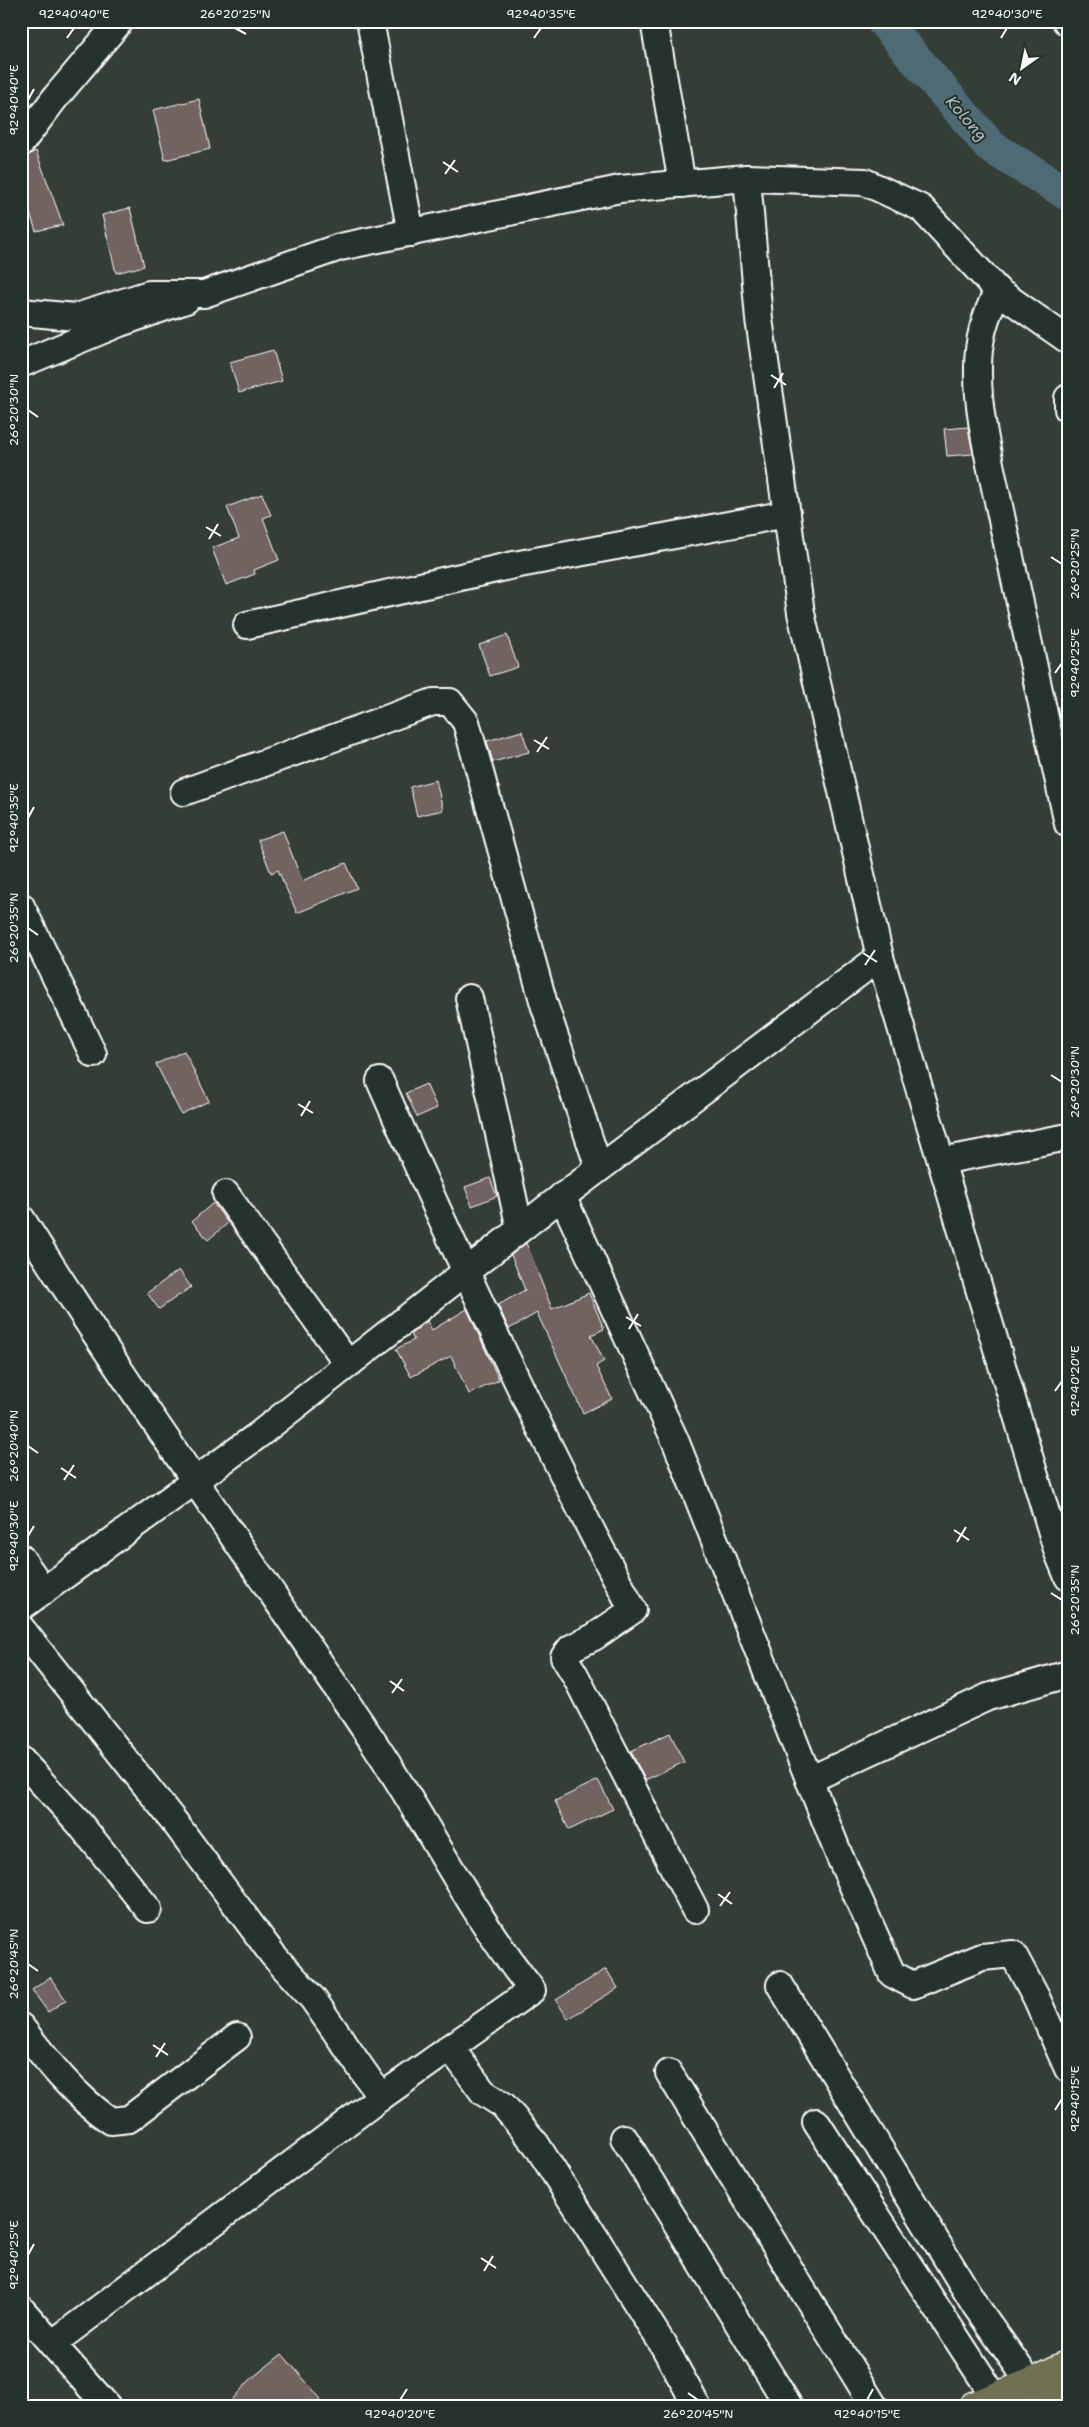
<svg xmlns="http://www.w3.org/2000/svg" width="1089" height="2427" font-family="'Shantell Sans',sans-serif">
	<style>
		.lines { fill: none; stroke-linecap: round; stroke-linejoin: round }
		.river { stroke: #4e6b74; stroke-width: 34 }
		.building { fill: #71645e; stroke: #fff }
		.minor-casing { stroke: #fff; stroke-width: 30 }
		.major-casing { stroke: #fff; stroke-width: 31 }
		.minor { stroke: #26332d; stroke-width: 26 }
		.major { stroke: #706f52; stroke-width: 28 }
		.ticks { fill: none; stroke: #fff; stroke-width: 2 }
		.labels { text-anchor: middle; stroke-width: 4; stroke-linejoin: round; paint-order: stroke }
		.water-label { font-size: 16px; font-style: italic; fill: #afbcc0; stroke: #26332d }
		.neatline { fill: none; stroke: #fff; stroke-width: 2 }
		.ticks-label { font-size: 12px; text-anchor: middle; fill: #fff }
	</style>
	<rect width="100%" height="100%" fill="#353d37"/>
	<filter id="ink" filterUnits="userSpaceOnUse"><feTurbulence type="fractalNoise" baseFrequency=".02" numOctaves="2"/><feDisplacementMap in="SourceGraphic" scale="10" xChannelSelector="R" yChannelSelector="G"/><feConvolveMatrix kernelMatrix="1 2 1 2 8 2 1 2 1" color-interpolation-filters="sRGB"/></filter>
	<g filter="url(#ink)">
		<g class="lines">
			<path class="river" d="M 883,21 L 991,147 L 1068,194"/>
		</g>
		<g class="building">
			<path d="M 199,99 L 210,149 L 165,160 L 153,110 Z"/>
			<path d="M 36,151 L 63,225 L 36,231 L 21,186 L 21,158 Z"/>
			<path d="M 130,208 L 144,266 L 116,273 L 102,215 Z"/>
			<path d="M 273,350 L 282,381 L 239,393 L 230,362 Z"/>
			<path d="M 968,427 L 973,454 L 947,456 L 944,429 Z"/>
			<path d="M 262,494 L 271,515 L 263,518 L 279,560 L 254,570 L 255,574 L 226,585 L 212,548 L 239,538 L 227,507 Z"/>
			<path d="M 507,635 L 518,667 L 490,676 L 479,645 Z"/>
			<path d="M 522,731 L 529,752 L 493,762 L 487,741 Z"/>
			<path d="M 436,780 L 443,810 L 417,816 L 410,787 Z"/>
			<path d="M 283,831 L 302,881 L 346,863 L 357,888 L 297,913 L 278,870 L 271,873 L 258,840 Z"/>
			<path d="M 184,1051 L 209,1101 L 181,1114 L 156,1064 Z"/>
			<path d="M 426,1084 L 437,1108 L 417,1117 L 406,1093 Z"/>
			<path d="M 490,1178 L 497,1196 L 472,1206 L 465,1187 Z"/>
			<path d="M 213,1203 L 228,1223 L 208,1240 L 192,1221 Z"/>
			<path d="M 526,1243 L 552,1309 L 589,1293 L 604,1329 L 591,1335 L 604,1361 L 596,1366 L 612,1399 L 583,1413 L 537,1313 L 509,1329 L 498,1305 L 525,1290 L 511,1255 Z"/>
			<path d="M 179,1270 L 191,1287 L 159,1309 L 147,1293 Z"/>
			<path d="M 467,1309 L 499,1380 L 469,1394 L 451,1356 L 411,1377 L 396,1349 L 414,1340 L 411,1334 L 427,1321 L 432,1330 Z"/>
			<path d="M 670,1733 L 684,1762 L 645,1780 L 631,1751 Z"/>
			<path d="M 598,1780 L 613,1809 L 569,1830 L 555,1801 Z"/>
			<path d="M 606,1969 L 618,1988 L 568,2019 L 556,2000 Z"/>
			<path d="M 50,1977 L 66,2000 L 48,2012 L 32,1990 Z"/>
			<path d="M 282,2354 L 321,2399 L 313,2406 L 226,2406 L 252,2378 Z"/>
		</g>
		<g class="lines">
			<g class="minor-casing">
				<g id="minor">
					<path d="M 370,21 L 411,233"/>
					<path d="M 654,21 L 682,184"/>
					<path d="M 1066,21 L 1068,22"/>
					<path d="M 21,143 L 55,98 L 120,21"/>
					<path d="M 747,178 L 759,319 L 801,613 L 880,957 L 1058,1553 L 1068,1577"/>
					<path d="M 998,291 C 985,315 978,339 978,367 C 977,418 992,470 1002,520 C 1023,621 1046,722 1068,824"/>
					<path d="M 21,312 L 76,317 L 149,294 L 204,294 L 340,247 L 620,189 L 747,178 L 865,182 L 921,208 L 998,291 L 1068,340"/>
					<path d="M 21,364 L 120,323 L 186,300"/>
					<path d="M 1068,398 L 1068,409"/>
					<path d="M 247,625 L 514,565 L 787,514"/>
					<path d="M 184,792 L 433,702 L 450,702 L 466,722 L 544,1004 L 599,1168"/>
					<path d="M 21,906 L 93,1054"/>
					<path d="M 469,998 L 520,1229"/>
					<path d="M 380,1081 C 459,1260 541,1438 633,1610 L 594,1637 L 571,1648 L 564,1657 L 575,1675 L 695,1910"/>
					<path d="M 941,1161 L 1068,1137"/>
					<path d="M 226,1194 L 348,1364"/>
					<path d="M 562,1196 L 675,1440 L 839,1855 L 892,1974 L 913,1985 L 982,1957 L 1013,1954 L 1036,1997 L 1068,2069"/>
					<path d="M 21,1218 C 133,1397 257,1568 374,1743 C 428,1824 471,1913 532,1990 L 381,2097 L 52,2344"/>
					<path d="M 21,1558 L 44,1591"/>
					<path d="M 21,1607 L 257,1436 L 547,1208 L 880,957"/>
					<path d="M 21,1628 L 173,1820 L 273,1955 L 313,1999 L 381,2097"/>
					<path d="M 21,1760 L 79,1823 L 148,1909"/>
					<path d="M 809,1780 L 988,1697 L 1068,1674"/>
					<path d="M 780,1985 L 975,2305 L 1030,2383"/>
					<path d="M 21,2027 C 48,2062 75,2097 111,2121 L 129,2119 L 237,2037"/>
					<path d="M 450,2047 L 483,2092 L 503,2105 L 536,2144 L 662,2343 L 697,2406"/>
					<path d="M 669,2073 L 874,2406"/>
					<path d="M 816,2122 L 994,2396"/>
					<path d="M 624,2138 L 789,2406"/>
					<path d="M 21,2309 L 107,2406"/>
				</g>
			</g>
			<g class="major-casing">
				<g id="major">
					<path d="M 973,2406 L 1030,2383 L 1068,2364"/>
					<path d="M 1034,2406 L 1068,2390"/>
				</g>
			</g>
			<use href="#minor" class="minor"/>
			<use href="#major" class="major"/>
		</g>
	</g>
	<path class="ticks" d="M 235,28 L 246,34M 67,38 L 74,28M 534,38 L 541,28M 1001,38 L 1007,28M 28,100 L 34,89M 443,162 L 458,172M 445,174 L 455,160M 771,375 L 786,385M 774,388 L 783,373M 28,410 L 38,417M 206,527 L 221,536M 209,539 L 218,524M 1051,557 L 1062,564M 1055,673 L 1062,663M 534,740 L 549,749M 537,752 L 547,737M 28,818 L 34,807M 28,928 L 38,935M 863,953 L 877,962M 865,965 L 875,950M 1051,1075 L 1062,1082M 298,1104 L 313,1113M 301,1116 L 310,1101M 626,1317 L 641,1326M 629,1329 L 638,1314M 1055,1391 L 1062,1381M 28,1446 L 38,1453M 61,1468 L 76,1478M 64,1480 L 74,1465M 954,1530 L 969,1540M 28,1536 L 34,1526M 957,1542 L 966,1527M 1051,1593 L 1062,1600M 390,1681 L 404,1691M 392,1693 L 402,1679M 718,1894 L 732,1904M 720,1906 L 730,1892M 28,1964 L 38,1971M 153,2045 L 168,2055M 156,2057 L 165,2043M 1055,2110 L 1062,2099M 28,2255 L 34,2244M 481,2258 L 496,2268M 484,2271 L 493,2256M 688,2393 L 698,2400M 400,2400 L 407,2389M 867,2400 L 873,2389"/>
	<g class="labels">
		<g class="water-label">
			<text transform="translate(967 118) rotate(49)" y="6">Kolong</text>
		</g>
	</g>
	<rect width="1089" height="2427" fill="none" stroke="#26332d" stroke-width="55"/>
	<g transform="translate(1022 68) rotate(213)" stroke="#26332d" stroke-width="4" paint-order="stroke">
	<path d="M0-4L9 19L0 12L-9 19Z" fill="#ffffff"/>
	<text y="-8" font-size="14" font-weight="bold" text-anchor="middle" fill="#ffffff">N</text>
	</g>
	<rect x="28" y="28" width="1034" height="2372" class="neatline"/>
	<g class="ticks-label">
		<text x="74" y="18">92°40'40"E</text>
		<text x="235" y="18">26°20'25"N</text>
		<text x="541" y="18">92°40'35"E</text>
		<text x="1007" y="18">92°40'30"E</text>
		<text transform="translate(14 100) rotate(-90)" y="4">92°40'40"E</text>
		<text transform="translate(14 410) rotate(-90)" y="4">26°20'30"N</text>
		<text transform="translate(1075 564) rotate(-90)" y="4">26°20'25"N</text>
		<text transform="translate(1075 663) rotate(-90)" y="4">92°40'25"E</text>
		<text transform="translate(14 818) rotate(-90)" y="4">92°40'35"E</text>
		<text transform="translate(14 928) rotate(-90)" y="4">26°20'35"N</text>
		<text transform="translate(1075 1082) rotate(-90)" y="4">26°20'30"N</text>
		<text transform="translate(1075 1381) rotate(-90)" y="4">92°40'20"E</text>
		<text transform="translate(14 1446) rotate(-90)" y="4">26°20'40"N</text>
		<text transform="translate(14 1536) rotate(-90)" y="4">92°40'30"E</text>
		<text transform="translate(1075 1600) rotate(-90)" y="4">26°20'35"N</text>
		<text transform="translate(14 1964) rotate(-90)" y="4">26°20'45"N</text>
		<text transform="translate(1075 2099) rotate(-90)" y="4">92°40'15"E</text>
		<text transform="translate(14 2255) rotate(-90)" y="4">92°40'25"E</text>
		<text x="400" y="2418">92°40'20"E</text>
		<text x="698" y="2418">26°20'45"N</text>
		<text x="867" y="2418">92°40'15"E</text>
	</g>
</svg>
